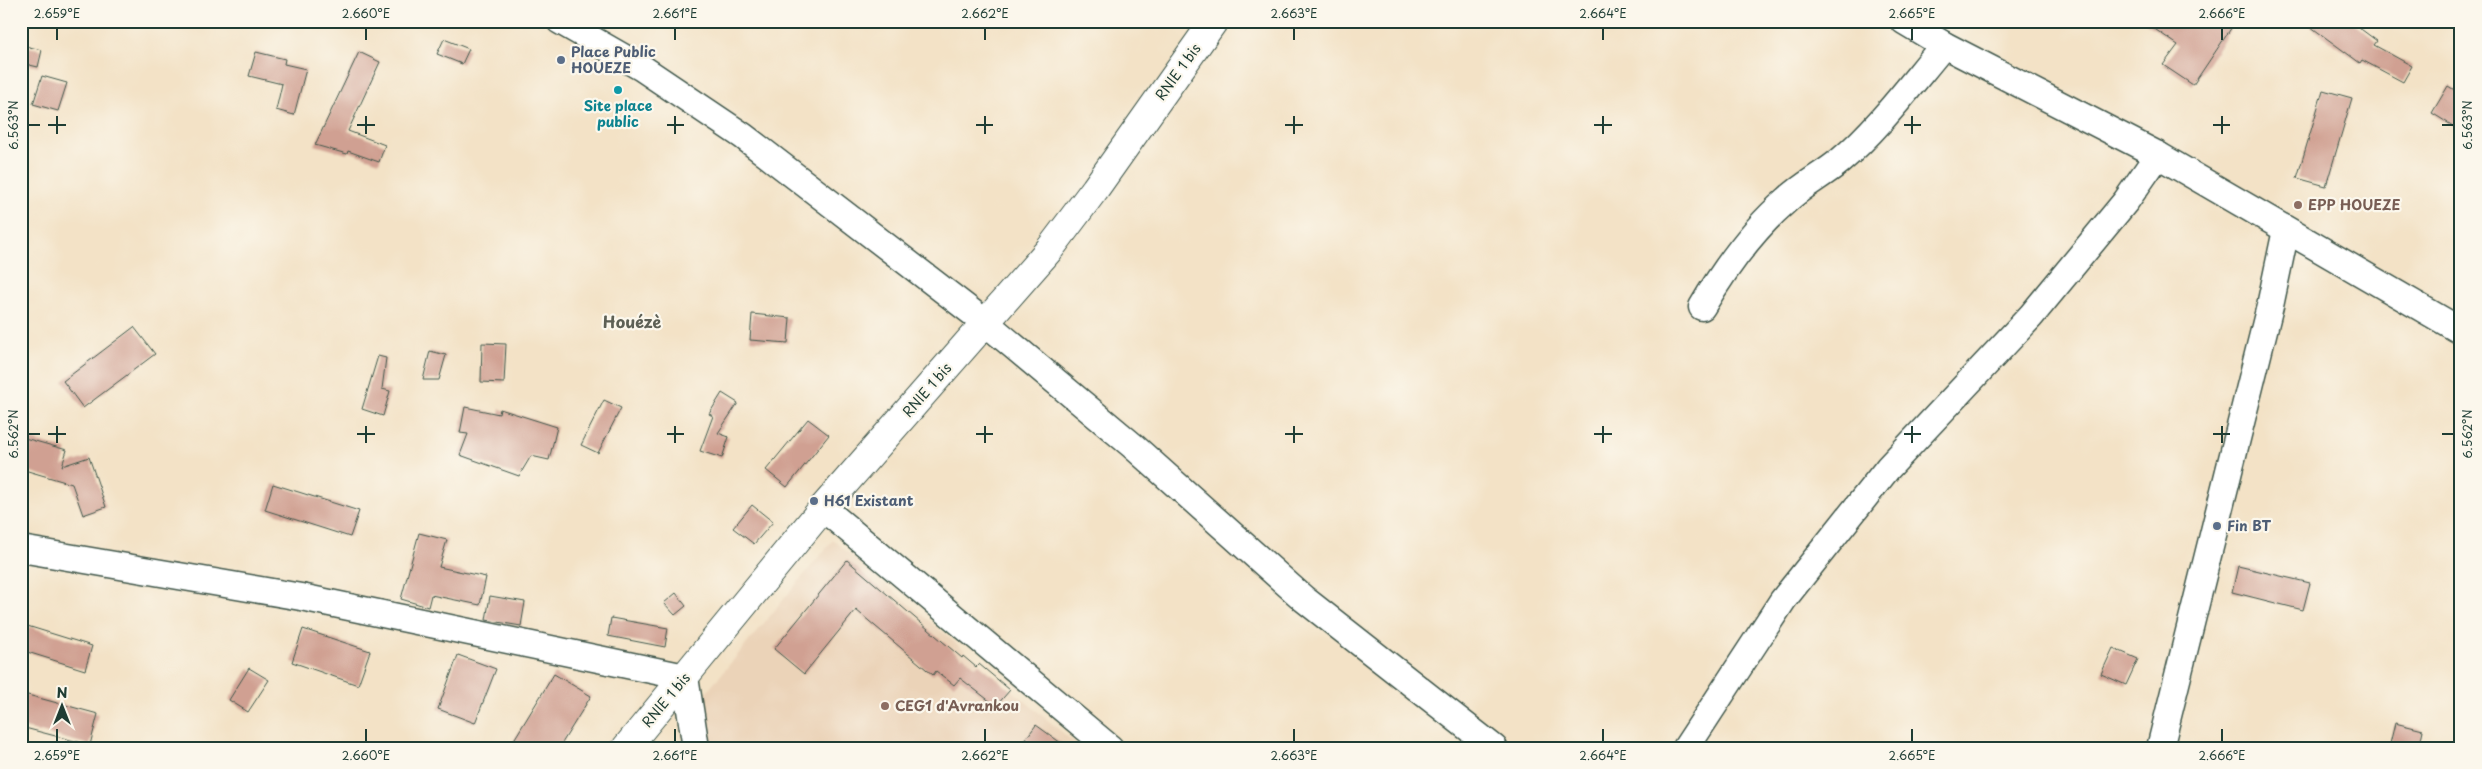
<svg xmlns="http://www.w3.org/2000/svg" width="2482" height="769" font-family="'Playpen Sans',sans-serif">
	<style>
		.built { fill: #ebd3b8 }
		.building { fill: #d0a092 }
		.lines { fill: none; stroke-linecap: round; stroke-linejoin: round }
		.minor-casing { stroke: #3f564a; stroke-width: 29 }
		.major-casing { stroke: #3f564a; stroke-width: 30 }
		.minor { stroke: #fff; stroke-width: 26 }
		.major { stroke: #fff; stroke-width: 28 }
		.ticks { fill: none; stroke: #1f3d34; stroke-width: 2 }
		.service-dot { fill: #5c6f8a; stroke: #fbf7ec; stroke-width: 2 }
		.culture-dot { fill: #0f9aa8; stroke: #fbf7ec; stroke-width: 2 }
		.education-dot { fill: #8d6e63; stroke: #fbf7ec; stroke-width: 2 }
		.labels { text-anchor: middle; stroke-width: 4.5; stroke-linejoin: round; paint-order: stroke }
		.service-label { font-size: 14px; font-weight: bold; fill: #4e5e75; stroke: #fbf7ec; text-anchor: start }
		.street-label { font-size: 14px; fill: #1f3d34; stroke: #fbf7ec }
		.culture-label { font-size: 14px; font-weight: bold; fill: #0d838f; stroke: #fbf7ec }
		.education-label { font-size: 14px; font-weight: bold; fill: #785e54; stroke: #fbf7ec; text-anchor: start }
		.quarter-label { font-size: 16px; font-weight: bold; fill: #5d6055; stroke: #fbf7ec }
		.neatline { fill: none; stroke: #1f3d34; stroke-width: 2 }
		.ticks-label { font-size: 12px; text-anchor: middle; fill: #1f3d34 }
	</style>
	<rect width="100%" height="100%" fill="#fbf7ec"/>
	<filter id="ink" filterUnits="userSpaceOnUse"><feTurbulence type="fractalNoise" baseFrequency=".02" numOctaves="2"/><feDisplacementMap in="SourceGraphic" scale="10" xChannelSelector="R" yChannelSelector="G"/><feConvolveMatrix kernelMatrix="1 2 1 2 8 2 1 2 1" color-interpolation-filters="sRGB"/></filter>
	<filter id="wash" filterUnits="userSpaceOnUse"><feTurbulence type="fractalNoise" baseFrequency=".0096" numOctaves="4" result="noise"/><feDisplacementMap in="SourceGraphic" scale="20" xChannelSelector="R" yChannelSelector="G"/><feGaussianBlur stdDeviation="1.12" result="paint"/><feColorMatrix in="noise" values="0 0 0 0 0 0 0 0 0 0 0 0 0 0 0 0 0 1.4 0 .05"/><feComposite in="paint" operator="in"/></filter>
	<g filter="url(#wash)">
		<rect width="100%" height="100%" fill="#f3e2c6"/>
		<path class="built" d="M 833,540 L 1081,748 L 709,748 L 701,699 Z"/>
		<g id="blocks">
			<g class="building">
				<path d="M 2143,21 L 2236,21 L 2193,85 L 2163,65 L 2178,45 Z"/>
				<path d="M 2303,21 L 2350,21 L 2377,41 L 2374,45 L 2412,66 L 2403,82 L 2362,60 L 2360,63 Z"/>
				<path d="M 444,39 L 469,49 L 462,64 L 437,54 Z"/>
				<path d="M 21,45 L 42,50 L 38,67 L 21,63 Z"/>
				<path d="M 256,52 L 285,59 L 284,64 L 306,69 L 294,115 L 276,110 L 282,84 L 249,76 Z"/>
				<path d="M 359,52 L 380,62 L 348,131 L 385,145 L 379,162 L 348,151 L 347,154 L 315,145 Z"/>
				<path d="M 42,76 L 67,83 L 58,111 L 33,104 Z"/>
				<path d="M 2448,86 L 2461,94 L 2461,131 L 2432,113 Z"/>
				<path d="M 2323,90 L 2352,98 L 2326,186 L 2297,178 Z"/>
				<path d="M 752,314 L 790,318 L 788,343 L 750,340 Z"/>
				<path d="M 134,327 L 155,354 L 83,408 L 63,381 Z"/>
				<path d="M 482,343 L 506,344 L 504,383 L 481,382 Z"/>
				<path d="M 430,351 L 446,355 L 439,380 L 423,380 Z"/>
				<path d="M 378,356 L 386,358 L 382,389 L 390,391 L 383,416 L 362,409 Z"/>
				<path d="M 722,393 L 738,403 L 718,433 L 729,437 L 722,458 L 700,451 L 713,416 L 709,414 Z"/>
				<path d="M 604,400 L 621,408 L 598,453 L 581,445 Z"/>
				<path d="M 465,407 L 499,414 L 500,409 L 557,427 L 549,460 L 531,456 L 519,476 L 460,455 L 468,434 L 460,433 Z"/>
				<path d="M 808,419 L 829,435 L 787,487 L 766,470 Z"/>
				<path d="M 21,437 L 67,450 L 62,466 L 89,457 L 106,507 L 83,515 L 72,484 L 21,469 Z"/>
				<path d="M 273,484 L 359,511 L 350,537 L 265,510 Z"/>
				<path d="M 752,505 L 773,522 L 754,544 L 733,528 Z"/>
				<path d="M 419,533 L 447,540 L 439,567 L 486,577 L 480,605 L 431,595 L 428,607 L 401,599 Z"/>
				<path d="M 847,560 L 962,658 L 963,656 L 976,667 L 979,664 L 1010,690 L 996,706 L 960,678 L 954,685 L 936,671 L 933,675 L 856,610 L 804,674 L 774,649 Z"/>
				<path d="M 2238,566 L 2310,583 L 2303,610 L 2232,592 Z"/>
				<path d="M 676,593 L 686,606 L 675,615 L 664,603 Z"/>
				<path d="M 490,596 L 525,602 L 521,626 L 486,620 Z"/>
				<path d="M 611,618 L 668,628 L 665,647 L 608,636 Z"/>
				<path d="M 21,624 L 92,646 L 85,670 L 21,650 Z"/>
				<path d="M 303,629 L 370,651 L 358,685 L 292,662 Z"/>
				<path d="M 2113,648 L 2138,659 L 2126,685 L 2101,674 Z"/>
				<path d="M 458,655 L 496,669 L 475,723 L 438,709 Z"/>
				<path d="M 249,668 L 269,680 L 248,712 L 229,700 Z"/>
				<path d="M 554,674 L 591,696 L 559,748 L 509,748 Z"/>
				<path d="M 24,694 L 98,714 L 90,745 L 21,727 Z"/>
				<path d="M 2395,723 L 2423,730 L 2419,748 L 2389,748 Z"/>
				<path d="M 1036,725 L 1068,748 L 1019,748 Z"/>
			</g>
		</g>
	</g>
	<g filter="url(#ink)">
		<use href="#blocks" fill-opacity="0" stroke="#3f564a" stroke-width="1"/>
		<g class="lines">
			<g class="minor-casing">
				<g id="minor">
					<path d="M 560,21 L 642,68 L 743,136 L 986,323 L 1133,446 L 1304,599 L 1494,748"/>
					<path d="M 1904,21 L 1944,45 L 2158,155 L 2461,331"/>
					<path d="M 1702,307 C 1725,268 1753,229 1787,200 C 1803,185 1823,175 1840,161 C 1879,128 1911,84 1944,45"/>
					<path d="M 823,508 L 1110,748"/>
					<path d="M 21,549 L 301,597 L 685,677 L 696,748"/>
					<path d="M 1686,748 L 1783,600 L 1888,468 L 2031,316 L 2126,201 L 2158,155"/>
					<path d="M 2160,748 L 2270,306 L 2286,230"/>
				</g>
			</g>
			<g class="major-casing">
				<path id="major" d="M 626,748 L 823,508 L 1049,250 L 1095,189 L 1214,21"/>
			</g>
			<use href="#minor" class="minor"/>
			<use href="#major" class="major"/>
		</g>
	</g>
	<path class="ticks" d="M 57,28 L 57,40M 366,28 L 366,40M 675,28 L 675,40M 985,28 L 985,40M 1294,28 L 1294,40M 1603,28 L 1603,40M 1912,28 L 1912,40M 2222,28 L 2222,40M 57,116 L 57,134M 366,116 L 366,134M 675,116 L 675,134M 985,116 L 985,134M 1294,116 L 1294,134M 1603,116 L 1603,134M 1912,116 L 1912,134M 2222,116 L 2222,134M 28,125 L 40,125M 48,125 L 66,125M 357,125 L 375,125M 667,125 L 684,125M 976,125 L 993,125M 1285,125 L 1303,125M 1594,125 L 1612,125M 1904,125 L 1921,125M 2213,125 L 2230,125M 2442,125 L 2454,125M 57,426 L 57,443M 366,426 L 366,443M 675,426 L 675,443M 985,426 L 985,443M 1294,426 L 1294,443M 1603,426 L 1603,443M 1912,426 L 1912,443M 2222,426 L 2222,443M 28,434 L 40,434M 48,434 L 66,434M 357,434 L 375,434M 667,434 L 684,434M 976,434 L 993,434M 1285,434 L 1303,434M 1594,434 L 1612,434M 1904,434 L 1921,434M 2213,434 L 2230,434M 2442,434 L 2454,434M 57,729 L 57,742M 366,729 L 366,742M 675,729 L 675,742M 985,729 L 985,742M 1294,729 L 1294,742M 1603,729 L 1603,742M 1912,729 L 1912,742M 2222,729 L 2222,742"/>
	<g class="service-dot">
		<circle cx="561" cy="60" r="5"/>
		<circle cx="814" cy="501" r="5"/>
		<circle cx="2217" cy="526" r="5"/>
	</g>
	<circle class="culture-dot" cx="618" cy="90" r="5"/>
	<g class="education-dot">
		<circle cx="2298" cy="205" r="5"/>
		<circle cx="885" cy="706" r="5"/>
	</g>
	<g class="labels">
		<g class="service-label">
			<text x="571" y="57">Place Public<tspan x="571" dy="16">HOUEZE</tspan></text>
			<text x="824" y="506">H61 Existant</text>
			<text x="2227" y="531">Fin BT</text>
		</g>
		<g class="street-label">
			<text transform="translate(1178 72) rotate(-54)" y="5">RNIE 1 bis</text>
			<text transform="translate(927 390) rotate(-49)" y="5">RNIE 1 bis</text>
			<text transform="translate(666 700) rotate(-50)" y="5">RNIE 1 bis</text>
		</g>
		<g class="culture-label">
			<text x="618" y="111">Site place<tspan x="618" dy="16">public</tspan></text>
		</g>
		<g class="education-label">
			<text x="2308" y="210">EPP HOUEZE</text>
			<text x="895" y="711">CEG1 d'Avrankou</text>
		</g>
		<g class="quarter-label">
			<text x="632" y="328">Houézè</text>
		</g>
	</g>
	<rect width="2482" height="769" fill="none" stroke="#fbf7ec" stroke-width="55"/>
	<g transform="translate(62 706)" stroke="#fbf7ec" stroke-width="4" paint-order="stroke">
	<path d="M0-4L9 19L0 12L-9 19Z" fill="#1f3d34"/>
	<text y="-8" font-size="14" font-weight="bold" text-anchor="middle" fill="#1f3d34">N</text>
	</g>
	<rect x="28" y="28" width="2426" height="714" class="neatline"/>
	<g class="ticks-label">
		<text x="57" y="18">2.659°E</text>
		<text x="366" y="18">2.660°E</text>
		<text x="675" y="18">2.661°E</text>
		<text x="985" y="18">2.662°E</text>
		<text x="1294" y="18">2.663°E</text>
		<text x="1603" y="18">2.664°E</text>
		<text x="1912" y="18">2.665°E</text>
		<text x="2222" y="18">2.666°E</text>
		<text transform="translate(14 125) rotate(-90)" y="4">6.563°N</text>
		<text transform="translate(2468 125) rotate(-90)" y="4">6.563°N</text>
		<text transform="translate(14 434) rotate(-90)" y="4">6.562°N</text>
		<text transform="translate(2468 434) rotate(-90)" y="4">6.562°N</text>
		<text x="57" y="760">2.659°E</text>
		<text x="366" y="760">2.660°E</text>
		<text x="675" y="760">2.661°E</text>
		<text x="985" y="760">2.662°E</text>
		<text x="1294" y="760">2.663°E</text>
		<text x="1603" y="760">2.664°E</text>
		<text x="1912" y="760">2.665°E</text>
		<text x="2222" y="760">2.666°E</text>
	</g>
</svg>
